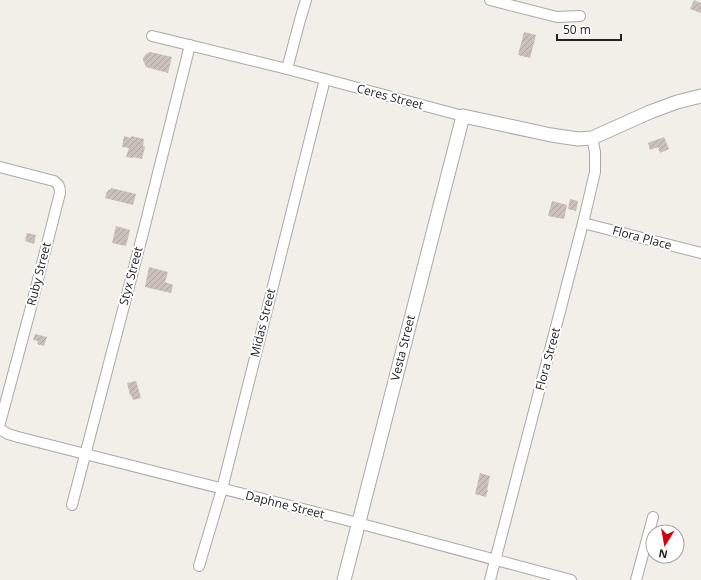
<svg xmlns="http://www.w3.org/2000/svg" width="701" height="580" font-family="'Open Sans',sans-serif">
	<style>
		.building { fill: url(#building-hatch) }
		.lines { fill: none; stroke-linecap: round; stroke-linejoin: round }
		.minor-casing { stroke: #a9a9a9; stroke-width: 12 }
		.tertiary-casing { stroke: #a9a9a9; stroke-width: 15 }
		.minor { stroke: #fff; stroke-width: 10 }
		.tertiary { stroke: #fff; stroke-width: 13 }
		.labels { text-anchor: middle; stroke-width: 4; stroke-linejoin: round; paint-order: stroke }
		.street-label { font-size: 12px; fill: #222; stroke: #fff }
	</style>
	<defs>
		<pattern id="building-hatch" width="6" height="6" patternUnits="userSpaceOnUse"><rect width="6" height="6" fill="#cbc0bb"/><path d="M-1 1l2-2M0 6l6-6M5 7l2-2" fill="none" stroke="#aea5a0"/></pattern>
	</defs>
	<rect width="100%" height="100%" fill="#f2eee8"/>
	<g class="building">
		<path d="M 694,0 L 701,3 L 701,13 L 690,9 Z"/>
		<path d="M 524,32 L 536,35 L 530,58 L 518,55 Z"/>
		<path d="M 150,52 L 172,57 L 168,73 L 146,67 L 143,60 L 143,58 L 146,54 Z"/>
		<path d="M 124,136 L 131,138 L 131,136 L 144,139 L 143,146 L 145,147 L 142,159 L 133,157 L 133,158 L 126,157 L 129,148 L 122,147 Z"/>
		<path d="M 664,137 L 669,149 L 660,153 L 658,147 L 650,150 L 648,143 Z"/>
		<path d="M 111,188 L 136,194 L 133,205 L 105,198 L 107,191 L 108,192 L 108,190 L 110,190 Z"/>
		<path d="M 570,199 L 578,201 L 576,211 L 568,209 Z"/>
		<path d="M 552,201 L 567,205 L 564,219 L 548,216 Z"/>
		<path d="M 116,226 L 130,230 L 126,246 L 112,243 Z"/>
		<path d="M 27,233 L 36,235 L 34,244 L 25,241 Z"/>
		<path d="M 149,267 L 168,272 L 165,282 L 173,285 L 171,293 L 145,287 Z"/>
		<path d="M 35,334 L 47,337 L 44,346 L 37,344 L 38,341 L 33,340 Z"/>
		<path d="M 136,381 L 141,398 L 133,400 L 131,395 L 130,395 L 127,383 Z"/>
		<path d="M 480,473 L 490,476 L 487,490 L 488,490 L 486,497 L 475,494 Z"/>
	</g>
	<g class="lines">
		<g class="minor-casing">
			<g id="minor">
				<path d="M 490,0 L 557,17 L 580,16"/>
				<path d="M 152,36 L 287,69 L 463,116"/>
				<path d="M 287,69 L 300,20 L 306,0"/>
				<path d="M 0,167 L 54,181 C 59,184 60,187 60,193 L 30,311 L 0,423"/>
				<path d="M 583,223 L 701,253"/>
				<path d="M 0,429 L 8,434 L 18,437 L 358,523 L 571,580"/>
				<path d="M 72,505 L 143,233 L 190,45"/>
				<path d="M 199,566 L 222,489 L 325,79"/>
				<path d="M 490,580 L 583,223 L 595,172 L 595,152 L 592,138"/>
				<path d="M 636,580 L 653,517"/>
			</g>
		</g>
		<g class="tertiary-casing">
			<path id="tertiary" d="M 344,580 L 463,116 L 551,135 L 578,139 L 592,138 L 650,112 L 677,102 L 701,96"/>
		</g>
		<use href="#minor" class="minor"/>
		<use href="#tertiary" class="tertiary"/>
	</g>
	<g class="labels">
		<g class="street-label">
			<text transform="translate(390 97) rotate(15)" y="4">Ceres Street</text>
			<text transform="translate(642 238) rotate(15)" y="4">Flora Place</text>
			<text transform="translate(39 274) rotate(-76)" y="4">Ruby Street</text>
			<text transform="translate(131 276) rotate(-75)" y="4">Styx Street</text>
			<text transform="translate(263 323) rotate(-76)" y="4">Midas Street</text>
			<text transform="translate(403 348) rotate(-76)" y="4">Vesta Street</text>
			<text transform="translate(548 359) rotate(-75)" y="4">Flora Street</text>
			<text transform="translate(285 505) rotate(14)" y="4">Daphne Street</text>
		</g>
	</g>
	<g transform="translate(665 544) rotate(191)"><circle r="19" fill="#ffffff" stroke="#a7a7a7"/>
	<path d="M0-3L7 15L0 10L-7 15Z" fill="#d3000d"/>
	<text y="-6" font-size="11" font-weight="bold" text-anchor="middle" fill="#222222">N</text>
	</g>
	<path d="M557 34v6h64v-6" fill="none" stroke="#222222" stroke-width="2"/>
	<text x="563" y="34" font-size="12" fill="#222222" stroke="#ffffff" stroke-width="3" paint-order="stroke">50 m</text>
</svg>
